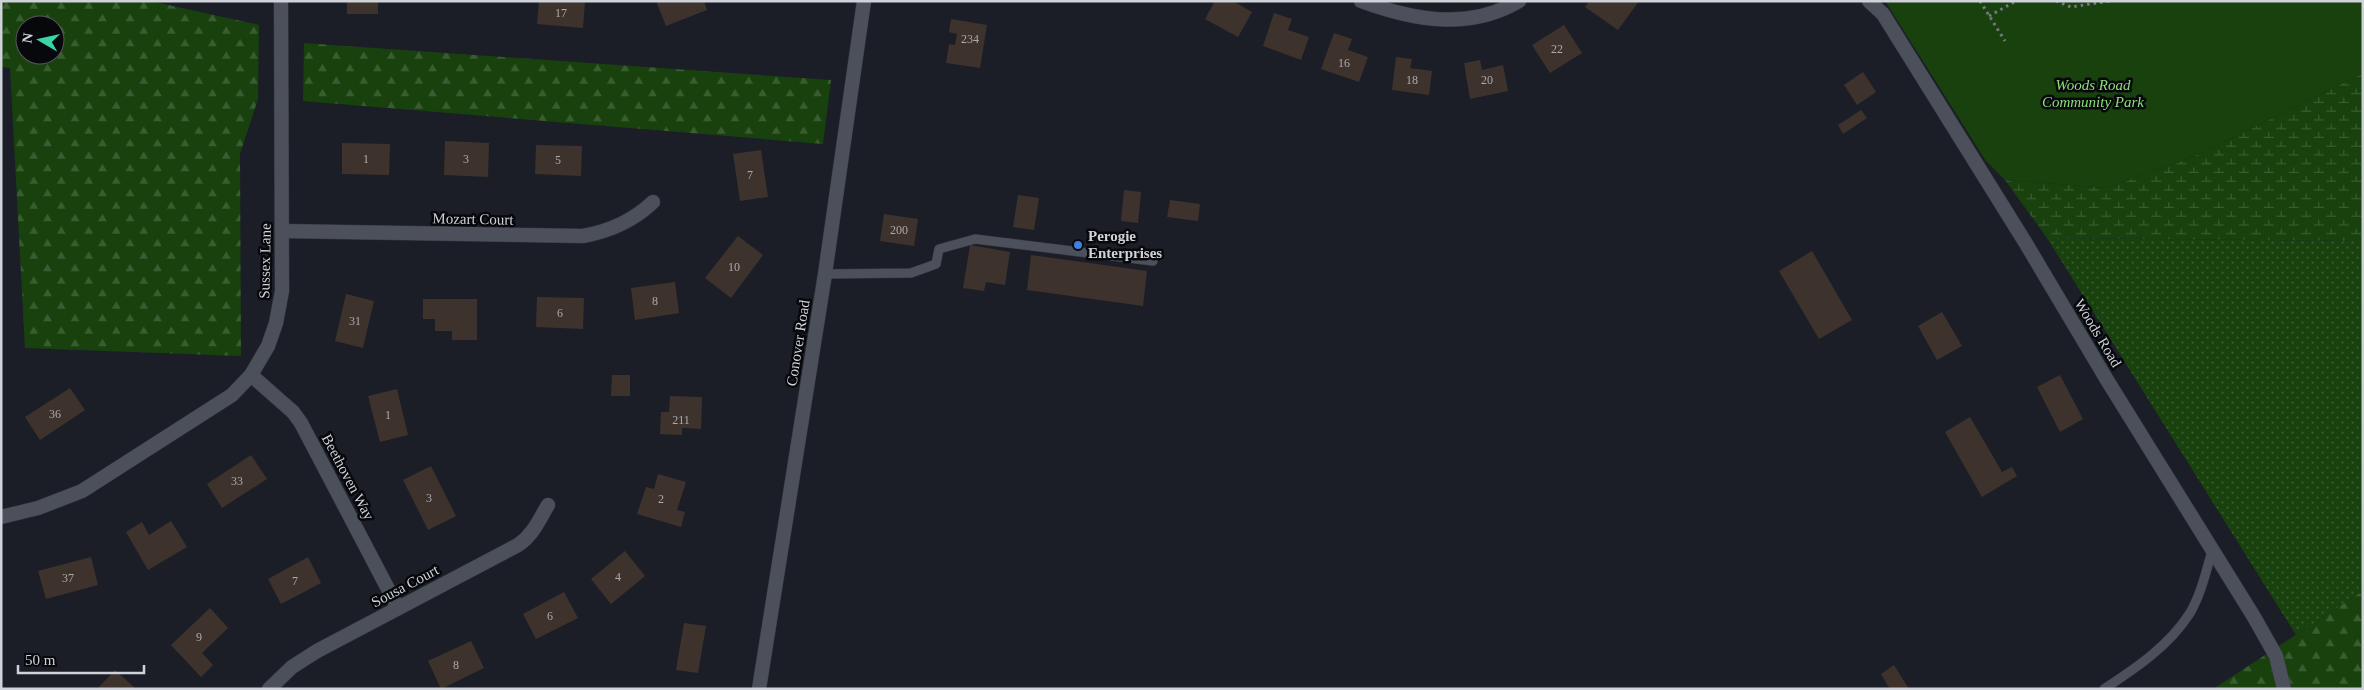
<svg xmlns="http://www.w3.org/2000/svg" width="2364" height="690" font-family="Georgia,serif">
	<style>
		.grass { fill: url(#grass-dots) }
		.forest { fill: url(#forest-firs); fill-rule: evenodd }
		.wetland { fill: url(#wetland-marsh) }
		.park { fill: #18410e }
		.building { fill: #3d332c }
		.lines { fill: none; stroke-linecap: round; stroke-linejoin: round }
		.service-casing { stroke: #363840; stroke-width: 10 }
		.minor-casing { stroke: #363840; stroke-width: 15 }
		.tertiary-casing { stroke: #363840; stroke-width: 15 }
		.path { stroke: #757880; stroke-width: 3; stroke-dasharray: 2.5 4; stroke-linecap: butt }
		.service { stroke: #4c505b; stroke-width: 9 }
		.minor { stroke: #4c505b; stroke-width: 14 }
		.tertiary { stroke: #4c505b; stroke-width: 14 }
		.shop-dot { fill: #3f7fe0; stroke: #07080c; stroke-width: 2 }
		.labels { text-anchor: middle; stroke-width: 5; stroke-linejoin: round; paint-order: stroke }
		.number-label { font-size: 12px; fill: #aaaaad }
		.park-label { font-size: 15px; font-style: italic; fill: #8cdf79; stroke: #07080c }
		.street-label { font-size: 15px; fill: #cfd2d8; stroke: #07080c }
		.poi-label { font-size: 15px; font-weight: bold; fill: #cfd2d8; stroke: #07080c; text-anchor: start }
	</style>
	<defs>
		<pattern id="grass-dots" width="8" height="8" patternUnits="userSpaceOnUse" patternTransform="scale(1.25)"><rect width="8" height="8" fill="#18410e"/><path d="M2 2h.1M6 6h.1" fill="none" stroke="#395c30" stroke-width="1.8" stroke-linecap="round"/></pattern>
		<pattern id="forest-firs" width="22" height="20" patternUnits="userSpaceOnUse" patternTransform="scale(1.25)"><rect width="22" height="20" fill="#18410e"/><path d="M5 1l3.5 6h-7zM16 11l3.5 6h-7z" fill="#395c30"/></pattern>
		<pattern id="wetland-marsh" width="20" height="14" patternUnits="userSpaceOnUse" patternTransform="scale(1.25)"><rect width="20" height="14" fill="#18410e"/><path d="M1 5h8M5 5V1M11 12h8M15 12V8" fill="none" stroke="#395c30"/></pattern>
	</defs>
	<rect width="100%" height="100%" fill="#1b1e27"/>
	<path class="grass" d="M 2047,238 L 2363,241 L 2363,591 L 2296,635 Z"/>
	<g class="forest">
		<path d="M 1,1 L 150,1 L 259,25 L 258,99 L 240,154 L 241,356 L 25,348 L 10,68 L 1,67 ZM 25,25 L 55,25 L 55,55 L 25,55 Z"/>
		<path d="M 304,43 L 831,80 L 823,144 L 303,101 Z"/>
		<path d="M 2363,591 L 2363,689 L 2213,689 Z"/>
	</g>
	<path class="wetland" d="M 2363,73 L 2363,241 L 2047,238 L 2005,180 L 2107,188 L 2202,153 Z"/>
	<path class="park" d="M 1885,1 L 2363,1 L 2363,73 L 2202,153 L 2107,188 L 2005,180 L 1986,161 Z"/>
	<g class="building">
		<rect x="347" y="1" width="31" height="13"/>
		<path d="M 539,1 L 585,1 L 583,28 L 537,24 Z"/>
		<path d="M 656,1 L 704,1 L 707,10 L 666,26 Z"/>
		<path d="M 1215,1 L 1233,1 L 1252,12 L 1238,37 L 1205,19 Z"/>
		<path d="M 1589,1 L 1639,1 L 1618,30 L 1585,7 Z"/>
		<path d="M 1274,13 L 1292,19 L 1288,30 L 1309,37 L 1301,60 L 1263,46 Z"/>
		<path d="M 951,19 L 987,25 L 980,68 L 946,63 L 949,44 L 955,45 L 957,34 L 949,32 Z"/>
		<path d="M 1564,25 L 1582,53 L 1550,73 L 1532,45 Z"/>
		<path d="M 1334,33 L 1352,39 L 1348,50 L 1368,57 L 1359,82 L 1321,69 Z"/>
		<path d="M 1396,57 L 1412,59 L 1410,68 L 1432,71 L 1429,95 L 1392,90 Z"/>
		<path d="M 1480,60 L 1482,70 L 1503,65 L 1508,91 L 1470,99 L 1464,63 Z"/>
		<path d="M 1863,72 L 1876,92 L 1857,105 L 1844,85 Z"/>
		<path d="M 1861,110 L 1867,118 L 1843,134 L 1838,125 Z"/>
		<path d="M 445,141 L 489,143 L 488,177 L 444,175 Z"/>
		<path d="M 342,143 L 390,144 L 389,175 L 342,174 Z"/>
		<path d="M 536,145 L 582,146 L 581,176 L 535,174 Z"/>
		<path d="M 761,150 L 768,197 L 740,201 L 733,154 Z"/>
		<path d="M 1124,190 L 1141,192 L 1138,223 L 1121,221 Z"/>
		<path d="M 1018,195 L 1039,198 L 1034,230 L 1013,227 Z"/>
		<path d="M 1170,200 L 1200,204 L 1198,221 L 1167,217 Z"/>
		<path d="M 884,214 L 918,219 L 914,246 L 880,241 Z"/>
		<path d="M 738,236 L 763,255 L 731,298 L 705,278 Z"/>
		<path d="M 970,245 L 1010,252 L 1005,285 L 986,282 L 984,291 L 963,288 Z"/>
		<path d="M 1812,251 L 1852,320 L 1819,339 L 1779,271 Z"/>
		<path d="M 1031,255 L 1147,271 L 1143,306 L 1027,290 Z"/>
		<path d="M 675,282 L 679,313 L 635,320 L 631,288 Z"/>
		<path d="M 346,294 L 374,301 L 363,348 L 335,341 Z"/>
		<path d="M 537,297 L 584,298 L 583,329 L 536,327 Z"/>
		<path d="M 423,299 L 477,299 L 477,340 L 452,340 L 452,331 L 435,331 L 435,319 L 423,319 Z"/>
		<path d="M 1942,312 L 1962,346 L 1937,360 L 1918,326 Z"/>
		<path d="M 612,375 L 630,375 L 630,396 L 611,396 Z"/>
		<path d="M 2060,375 L 2083,419 L 2060,432 L 2037,387 Z"/>
		<path d="M 70,388 L 85,410 L 40,440 L 25,417 Z"/>
		<path d="M 397,389 L 408,435 L 380,442 L 368,396 Z"/>
		<path d="M 670,396 L 702,397 L 701,429 L 682,428 L 682,435 L 660,434 L 661,412 L 669,412 Z"/>
		<path d="M 1970,417 L 2002,472 L 2012,467 L 2017,476 L 1982,497 L 1945,432 Z"/>
		<path d="M 251,455 L 267,479 L 222,508 L 207,484 Z"/>
		<path d="M 431,466 L 456,516 L 428,530 L 403,480 Z"/>
		<path d="M 658,474 L 686,482 L 677,510 L 685,512 L 681,527 L 637,514 L 646,487 L 654,489 Z"/>
		<path d="M 171,521 L 187,547 L 148,570 L 126,532 L 142,522 L 149,535 Z"/>
		<path d="M 625,551 L 645,576 L 611,604 L 591,579 Z"/>
		<path d="M 91,557 L 98,585 L 46,599 L 38,571 Z"/>
		<path d="M 308,557 L 321,583 L 281,604 L 268,579 Z"/>
		<path d="M 564,592 L 578,618 L 536,639 L 523,614 Z"/>
		<path d="M 210,608 L 228,628 L 202,653 L 213,665 L 201,677 L 171,645 Z"/>
		<path d="M 684,623 L 706,626 L 698,673 L 676,670 Z"/>
		<path d="M 471,641 L 484,668 L 441,689 L 428,661 Z"/>
		<path d="M 1894,665 L 1909,689 L 1890,689 L 1881,674 Z"/>
		<path d="M 115,670 L 136,689 L 97,689 Z"/>
	</g>
	<g class="lines">
		<g class="service-casing">
			<g id="service">
				<path d="M 825,274 L 911,273 L 936,264 L 939,249 L 975,239 L 1153,261"/>
				<path d="M 2104,689 C 2136,668 2169,646 2190,613 C 2201,594 2206,572 2212,551"/>
			</g>
		</g>
		<g class="minor-casing">
			<g id="minor">
				<path d="M 1361,1 C 1413,20 1468,31 1519,1"/>
				<path d="M 1869,1 L 1883,14 L 2025,242 L 2107,380 L 2254,617 L 2276,656 L 2284,689"/>
				<path d="M 282,231 L 583,236 C 611,231 633,221 653,202"/>
				<path d="M 251,375 L 293,412 L 301,423 L 398,608"/>
				<path d="M 1,517 L 38,508 L 82,491 L 232,395 L 251,375 L 268,346 L 276,323 L 282,291 L 281,1"/>
				<path d="M 269,689 L 292,667 L 317,651 L 518,545 C 533,535 539,520 548,505"/>
			</g>
		</g>
		<g class="tertiary-casing">
			<path id="tertiary" d="M 759,689 L 825,274 L 864,1"/>
		</g>
		<g class="path">
			<path d="M 1980,1 L 2005,41"/>
			<path d="M 2056,1 L 2071,7 L 2110,1"/>
			<path d="M 1989,16 L 2016,1"/>
		</g>
		<use href="#service" class="service"/>
		<use href="#minor" class="minor"/>
		<use href="#tertiary" class="tertiary"/>
	</g>
	<circle class="shop-dot" cx="1078" cy="245" r="5"/>
	<g class="labels">
		<g class="number-label">
			<text x="561" y="17">17</text>
			<text x="970" y="43">234</text>
			<text x="1557" y="53">22</text>
			<text x="1344" y="67">16</text>
			<text x="1412" y="84">18</text>
			<text x="1487" y="84">20</text>
			<text x="366" y="163">1</text>
			<text x="466" y="163">3</text>
			<text x="558" y="164">5</text>
			<text x="750" y="179">7</text>
			<text x="899" y="234">200</text>
			<text x="734" y="271">10</text>
			<text x="655" y="305">8</text>
			<text x="560" y="317">6</text>
			<text x="355" y="325">31</text>
			<text x="55" y="418">36</text>
			<text x="388" y="419">1</text>
			<text x="681" y="424">211</text>
			<text x="237" y="485">33</text>
			<text x="429" y="502">3</text>
			<text x="661" y="503">2</text>
			<text x="618" y="581">4</text>
			<text x="68" y="582">37</text>
			<text x="295" y="585">7</text>
			<text x="550" y="620">6</text>
			<text x="199" y="641">9</text>
			<text x="456" y="669">8</text>
		</g>
		<g class="park-label">
			<text x="2093" y="90">Woods Road<tspan x="2093" dy="17">Community Park</tspan></text>
		</g>
		<g class="street-label">
			<text transform="translate(473 219) rotate(1)" y="5">Mozart Court</text>
			<text transform="translate(265 261) rotate(-89)" y="5">Sussex Lane</text>
			<text transform="translate(2098 333) rotate(59)" y="5">Woods Road</text>
			<text transform="translate(798 343) rotate(-81)" y="5">Conover Road</text>
			<text transform="translate(348 477) rotate(62)" y="5">Beethoven Way</text>
			<text transform="translate(405 586) rotate(-28)" y="5">Sousa Court</text>
		</g>
		<g class="poi-label">
			<text x="1088" y="241">Perogie<tspan x="1088" dy="17">Enterprises</tspan></text>
		</g>
	</g>
	<rect width="2364" height="690" fill="none" stroke="#cfd2d8" stroke-width="5"/>
	<g transform="translate(40 40) rotate(279)"><circle r="24" fill="#07080c" stroke="#57595e"/>
	<path d="M0-4L9 19L0 12L-9 19Z" fill="#3ad4a5"/>
	<text y="-8" font-size="14" font-weight="bold" text-anchor="middle" fill="#cfd2d8">N</text>
	</g>
	<path d="M18 665v8h126v-8" fill="none" stroke="#cfd2d8" stroke-width="2.5"/>
	<text x="25" y="665" font-size="15" fill="#cfd2d8" stroke="#07080c" stroke-width="4" paint-order="stroke">50 m</text>
</svg>
